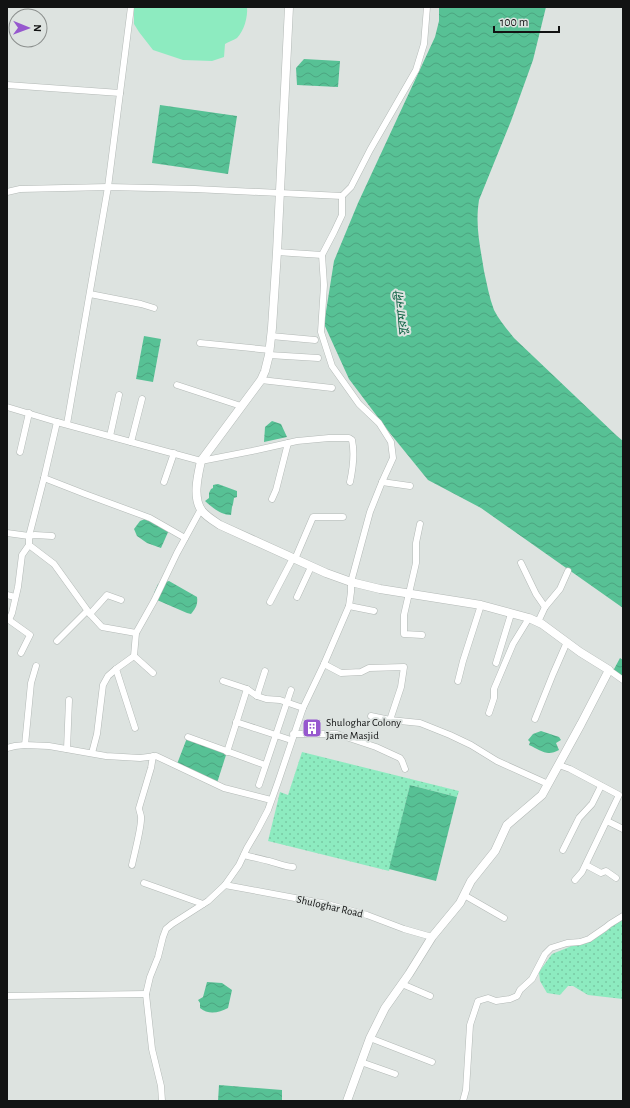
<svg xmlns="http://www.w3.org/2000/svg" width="630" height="1108" font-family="'Alegreya Sans','Noto Sans Bengali',sans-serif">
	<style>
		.grass { fill: url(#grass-dots) }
		.green { fill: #8debc0 }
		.water { fill: url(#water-waves) }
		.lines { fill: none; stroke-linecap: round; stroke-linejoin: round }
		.minor-casing { stroke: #b3b9b6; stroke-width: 7 }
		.major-casing { stroke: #b3b9b6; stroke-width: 9 }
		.minor { stroke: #fff; stroke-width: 6 }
		.major { stroke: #fff; stroke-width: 8 }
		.labels { text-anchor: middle; stroke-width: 4; stroke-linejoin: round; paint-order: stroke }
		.poi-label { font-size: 11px; fill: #121313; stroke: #dde3e0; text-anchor: start }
		.street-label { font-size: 11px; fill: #121313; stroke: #dde3e0 }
		.water-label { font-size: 12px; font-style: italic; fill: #166649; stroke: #dde3e0 }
	</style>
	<defs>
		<pattern id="grass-dots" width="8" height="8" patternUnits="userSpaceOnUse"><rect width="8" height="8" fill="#8debc0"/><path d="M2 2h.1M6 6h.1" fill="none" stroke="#79c9a4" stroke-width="1.8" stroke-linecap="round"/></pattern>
		<pattern id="water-waves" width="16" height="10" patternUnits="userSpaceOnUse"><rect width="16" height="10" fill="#57c195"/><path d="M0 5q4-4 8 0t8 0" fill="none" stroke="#4ba580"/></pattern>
	</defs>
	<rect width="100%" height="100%" fill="#dde3e0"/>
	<g class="grass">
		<path d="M 302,752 L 459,791 L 457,797 L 410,785 L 389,871 L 268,841 L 280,792 L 288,795 Z"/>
		<path d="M 623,918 L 623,999 L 588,995 L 573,986 L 568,986 L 560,995 L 547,993 L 540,981 L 539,972 L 552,954 L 589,939 Z"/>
	</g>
	<path class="green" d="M 134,7 L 247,7 C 248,17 244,31 237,38 C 234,40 228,42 225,44 L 224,57 L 212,61 L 183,60 L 153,50 L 139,32 L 134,24 Z"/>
	<g class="water">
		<path d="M 439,7 L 546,7 L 533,60 L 511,121 L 479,200 C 475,226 480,245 484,271 C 487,284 489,297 494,310 C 499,320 507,329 514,338 L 617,436 L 623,441 L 623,608 L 481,508 L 428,480 L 389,432 L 349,379 L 324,324 L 334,261 L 358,203 L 435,37 L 439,21 Z"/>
		<path d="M 304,59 L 340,61 L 338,87 L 297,85 L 296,68 Z"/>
		<path d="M 160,105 L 237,116 L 228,174 L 152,163 Z"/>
		<path d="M 144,336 L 161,339 L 153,382 L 136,379 Z"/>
		<path d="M 272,421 L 281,424 L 287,437 L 264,442 L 265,427 Z"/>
		<path d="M 218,484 L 237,491 L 237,497 L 234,498 L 233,504 L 232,507 L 231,515 C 221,515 213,508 205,501 L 209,498 L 209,493 L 211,489 L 213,488 L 213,485 Z"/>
		<path d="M 145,519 L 169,530 L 161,548 L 147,543 L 137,536 L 134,529 L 140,521 Z"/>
		<path d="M 169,581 L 197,597 C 198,604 196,608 191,614 L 187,613 L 157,600 L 154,593 L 158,584 Z"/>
		<path d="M 620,658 L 623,660 L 623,676 L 613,671 Z"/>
		<path d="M 541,731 L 559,737 L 561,740 L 556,743 L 559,750 C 547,757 540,750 529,745 L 530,742 L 528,740 L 533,734 Z"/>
		<path d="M 187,738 L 225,752 L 226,755 L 217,783 L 177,764 Z"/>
		<path d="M 410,785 L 457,797 L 436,881 L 389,869 Z"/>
		<path d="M 207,982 L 222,983 L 232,990 L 228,1008 C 219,1013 208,1015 200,1008 L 200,1003 L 198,1000 L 203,997 Z"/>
		<path d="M 219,1085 L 282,1090 L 282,1101 L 218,1101 Z"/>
	</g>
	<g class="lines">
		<g class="minor-casing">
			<g id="minor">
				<path d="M 7,85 L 120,93"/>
				<path d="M 7,192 L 20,189 L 108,187 L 195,189 L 342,196"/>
				<path d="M 277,252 L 322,255"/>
				<path d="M 90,294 L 141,304 L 154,308"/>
				<path d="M 271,336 L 315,340"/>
				<path d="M 200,343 L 270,350"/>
				<path d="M 269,355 L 318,358"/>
				<path d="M 261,380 L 332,388"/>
				<path d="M 177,385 L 241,406"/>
				<path d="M 7,407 L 57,422 L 201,461 L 252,451 L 297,441 L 329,438 L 349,438 L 352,440 C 355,454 353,468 350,482"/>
				<path d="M 67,424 L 108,187 L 131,7"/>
				<path d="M 110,436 L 119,395"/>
				<path d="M 131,442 L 142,399"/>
				<path d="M 20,452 L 29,413"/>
				<path d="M 44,478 L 85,494 L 150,518 L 185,538"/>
				<path d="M 164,482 L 174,453"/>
				<path d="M 382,482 L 410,486"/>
				<path d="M 272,499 L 276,490 L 288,443"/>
				<path d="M 420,524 L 416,543 L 416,563 L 404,615 L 404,634 L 422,635"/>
				<path d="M 7,533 L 29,536 L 35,535 L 52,536"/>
				<path d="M 29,545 L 54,564 L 90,614 L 102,627 L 136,633"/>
				<path d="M 295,559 L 313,517 L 343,517"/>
				<path d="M 521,563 L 536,594 L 545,607"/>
				<path d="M 7,595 L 15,597"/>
				<path d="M 297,597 L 311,567"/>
				<path d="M 270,602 L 293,558"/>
				<path d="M 349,606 L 374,611"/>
				<path d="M 90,614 L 107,595 L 121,600"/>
				<path d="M 538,622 L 545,607 L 560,589 L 568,571"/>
				<path d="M 57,641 L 87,611"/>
				<path d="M 21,653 L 30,635 L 9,620 L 12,613 L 18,587 L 22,555 L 29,545 L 29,536 L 44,478 L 57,422"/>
				<path d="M 496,663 L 511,614"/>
				<path d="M 324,664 L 341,673 L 361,672 L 369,668 L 404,667 L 401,687 L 390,720"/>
				<path d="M 116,669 L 135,728"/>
				<path d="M 609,670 L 623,680"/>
				<path d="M 153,673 L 134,656 L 136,633 L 154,601 L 177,553 L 201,509"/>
				<path d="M 223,681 L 247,689 L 257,696 L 266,699 L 280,700 L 303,708"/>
				<path d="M 458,681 L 463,661 L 481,605"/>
				<path d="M 257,696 L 265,671"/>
				<path d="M 489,713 L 494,698 L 494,689 L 513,644 L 529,618"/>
				<path d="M 371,716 L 390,720 L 420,723 L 450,735 L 471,745 L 497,761 L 548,784"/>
				<path d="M 535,719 L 553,674 L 567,642"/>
				<path d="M 236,722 L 291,740"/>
				<path d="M 293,734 L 337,734 L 376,747 L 400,758 L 402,761 L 405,769"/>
				<path d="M 188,737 L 265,765"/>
				<path d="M 25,745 L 31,683 L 36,666"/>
				<path d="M 7,748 L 15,746 L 25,745 L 49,746 L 106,756 L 140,758 L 156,756 L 224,788 L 271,800"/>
				<path d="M 67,749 L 69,700"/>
				<path d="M 227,752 L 247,689"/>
				<path d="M 92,753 L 97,734 L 103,685 L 108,676 L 116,669 L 134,656"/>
				<path d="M 559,765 L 570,769 L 619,795 L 582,872 L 575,880"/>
				<path d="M 259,785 L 291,690"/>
				<path d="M 607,821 L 623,829"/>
				<path d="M 563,850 L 579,818 L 592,804 L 601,786"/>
				<path d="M 244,855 C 252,857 260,859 269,861 C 277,863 285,867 293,867"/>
				<path d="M 132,865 C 134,855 142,826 141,817 C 141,814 139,811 139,808 L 151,768 L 153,756"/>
				<path d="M 586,865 L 601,873 L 606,871 L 616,878"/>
				<path d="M 144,883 L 203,904"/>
				<path d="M 225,885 L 327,904 L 367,915 L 404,929 L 432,937"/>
				<path d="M 464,895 L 504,918"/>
				<path d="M 402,984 L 430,996"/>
				<path d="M 7,996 L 146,994"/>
				<path d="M 370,1038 L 432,1062"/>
				<path d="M 361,1062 L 395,1074"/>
				<path d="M 162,1101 L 161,1086 L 152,1049 L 146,994 L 150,977 L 158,957 L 163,937 L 166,929 L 172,924 L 208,901 L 225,885 L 239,865 L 247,848 L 257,831 L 268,810 L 278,782 L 303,708 L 324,664 L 349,606 L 351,592 L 351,582 L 370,512 L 382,482 L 393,458 L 391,442 L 379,423 L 359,404 L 332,366 L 321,332 L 324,285 L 322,255 L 334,232 L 342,215 L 342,196 L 351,187 L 370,150 L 416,70 L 424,44 L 427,7"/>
				<path d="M 463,1101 L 466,1090 L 470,1025 L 478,1001 L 488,998 L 496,1001 L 510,999 L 517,996 L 520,990 L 532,979 L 545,954 L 551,948 L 567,943 L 580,942 L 589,939 L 605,928 L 610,924 L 623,916"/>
			</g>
		</g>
		<g class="major-casing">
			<path id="major" d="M 289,7 L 277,252 L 272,328 L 269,355 L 265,371 L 261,380 L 201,461 C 198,475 192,498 202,511 C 207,517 214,521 220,525 L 326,573 L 351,582 L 380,589 L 481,605 L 529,618 L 542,624 L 580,652 L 609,670 L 581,724 L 542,795 L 507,825 L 495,851 L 471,881 L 460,903 L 432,937 L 409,974 L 385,1008 L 370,1038 L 347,1101"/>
		</g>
		<use href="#minor" class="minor"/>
		<use href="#major" class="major"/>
	</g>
	<defs>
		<g id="building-square" transform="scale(1)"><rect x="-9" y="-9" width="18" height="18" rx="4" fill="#9658ce" stroke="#dde3e0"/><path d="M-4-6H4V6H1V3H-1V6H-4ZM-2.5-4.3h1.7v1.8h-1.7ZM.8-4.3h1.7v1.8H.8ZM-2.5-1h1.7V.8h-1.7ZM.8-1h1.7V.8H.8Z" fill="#fff"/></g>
	</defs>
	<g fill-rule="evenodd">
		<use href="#building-square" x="312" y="728"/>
	</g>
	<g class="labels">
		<g class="poi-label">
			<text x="326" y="726">Shuloghar Colony<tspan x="326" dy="13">Jame Masjid</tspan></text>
		</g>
		<g class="street-label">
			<text transform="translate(330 906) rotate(13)" y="4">Shuloghar Road</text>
		</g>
		<g class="water-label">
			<text transform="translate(401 314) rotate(-95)" y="4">সুরমা নদী</text>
		</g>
	</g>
	<rect width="630" height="1108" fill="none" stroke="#121313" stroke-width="16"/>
	<g transform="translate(28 28) rotate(91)"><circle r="19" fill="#dde3e0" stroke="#8c908e"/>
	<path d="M0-3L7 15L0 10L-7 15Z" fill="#9658ce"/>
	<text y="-6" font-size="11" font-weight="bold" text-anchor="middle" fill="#121313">N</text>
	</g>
	<path d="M494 26v6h65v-6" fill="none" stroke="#121313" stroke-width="2"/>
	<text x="500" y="26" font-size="12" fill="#121313" stroke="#dde3e0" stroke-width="3" paint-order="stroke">100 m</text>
</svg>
